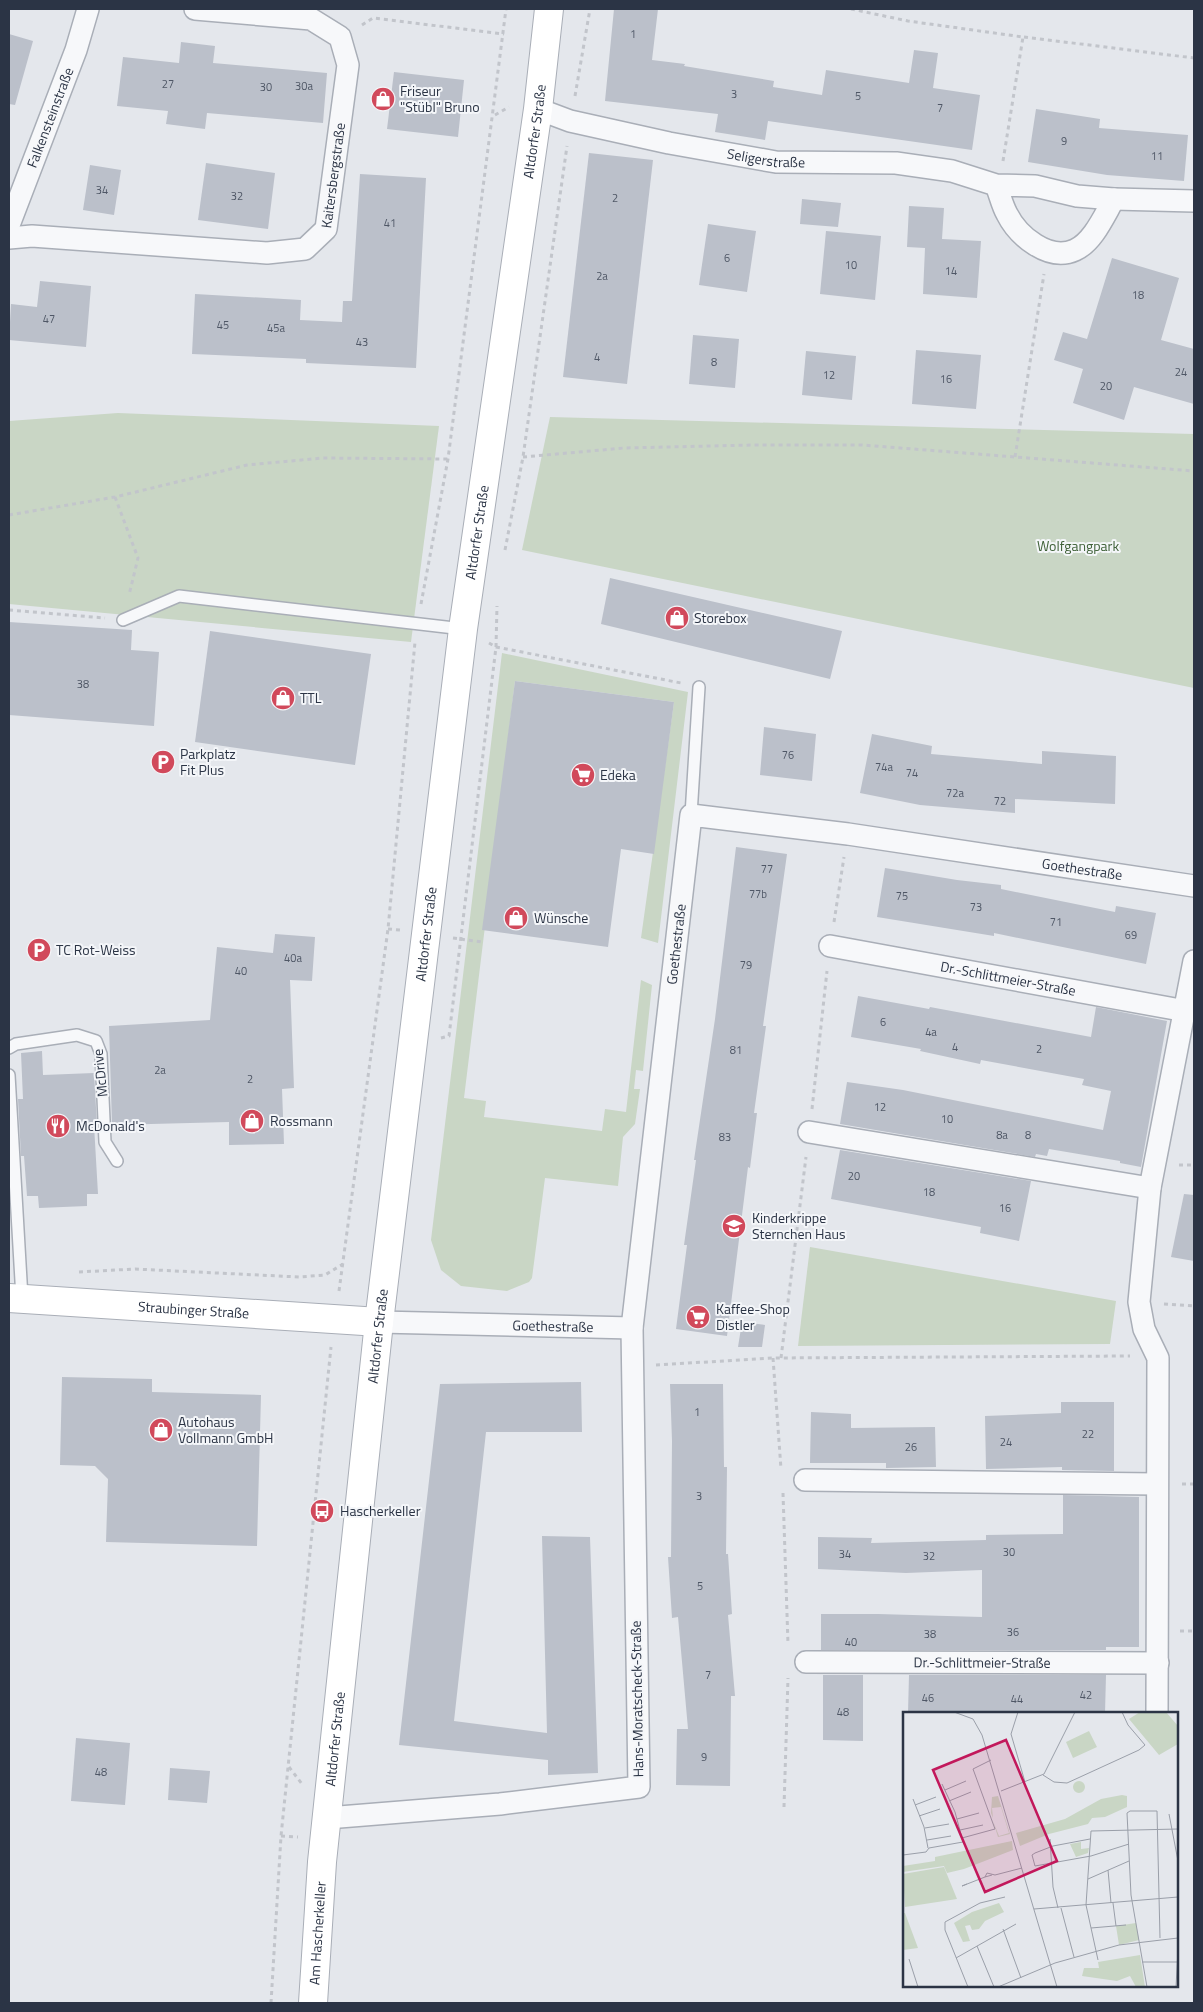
<svg xmlns="http://www.w3.org/2000/svg" width="1203" height="2012" font-family="'Titillium Web',sans-serif">
	<style>
		.green { fill: #c9d6c5 }
		.building { fill: #bbc0ca }
		.lines { fill: none; stroke-linecap: round; stroke-linejoin: round }
		.service-casing { stroke: #a9aeb7; stroke-width: 14 }
		.minor-casing { stroke: #a9aeb7; stroke-width: 24 }
		.secondary-casing { stroke: #a9aeb7; stroke-width: 30 }
		.path { stroke: #c2c5cb; stroke-width: 3; stroke-dasharray: 4 4; stroke-linecap: butt }
		.service { stroke: #f7f8fa; stroke-width: 11 }
		.minor { stroke: #f7f8fa; stroke-width: 21 }
		.secondary { stroke: #fff; stroke-width: 28 }
		.labels { text-anchor: middle; stroke-width: 4; stroke-linejoin: round; paint-order: stroke }
		.number-label { font-size: 11px; fill: #4f5766 }
		.poi-label { font-size: 14px; fill: #2b3445; stroke: #f4f6f9; text-anchor: start }
		.street-label { font-size: 14px; fill: #2b3445; stroke: #f4f6f9 }
		.park-label { font-size: 14px; fill: #3f6138; stroke: #f4f6f9 }
		.inset-road { fill: none; stroke: #9a9fa9; stroke-width: 1 }
		.view { fill: #c2185b; fill-opacity: 0.15; stroke: #c2185b; stroke-width: 2.5 }
		.inset-edge { fill: none; stroke: #2b3445; stroke-width: 2.5 }
	</style>
	<rect width="100%" height="100%" fill="#e4e7ec"/>
	<g class="green">
		<path d="M 118,413 L 439,426 L 411,642 L 9,604 L 9,421 Z"/>
		<path d="M 550,417 L 1194,434 L 1194,688 L 522,550 Z"/>
		<path d="M 502,653 L 688,692 L 658,943 L 641,938 L 674,702 L 515,681 L 464,1098 L 486,1101 L 484,1117 L 602,1131 L 605,1109 L 626,1112 L 641,980 L 652,985 L 643,1071 L 636,1070 L 634,1089 L 640,1089 L 635,1124 L 623,1137 L 618,1186 L 545,1178 L 532,1278 L 529,1282 L 507,1291 L 461,1286 L 441,1270 L 431,1240 Z"/>
		<path d="M 810,1247 L 1116,1301 L 1110,1344 L 798,1346 Z"/>
	</g>
	<g class="building">
		<path d="M 614,9 L 658,9 L 652,60 L 685,64 L 684,66 L 774,81 L 773,87 L 822,95 L 826,70 L 909,83 L 914,50 L 938,53 L 933,88 L 980,95 L 972,150 L 768,121 L 765,140 L 715,132 L 718,114 L 605,101 Z"/>
		<path d="M 9,34 L 33,41 L 15,105 L 9,104 Z"/>
		<path d="M 181,42 L 215,46 L 213,63 L 327,73 L 323,123 L 207,113 L 205,129 L 166,124 L 168,111 L 117,106 L 123,57 L 179,63 Z"/>
		<path d="M 394,72 L 464,80 L 458,137 L 387,129 Z"/>
		<path d="M 1036,109 L 1100,119 L 1099,128 L 1188,135 L 1184,181 L 1107,175 L 1028,162 Z"/>
		<path d="M 589,153 L 653,160 L 627,384 L 563,377 Z"/>
		<path d="M 206,163 L 275,173 L 268,229 L 198,220 Z"/>
		<path d="M 90,165 L 121,170 L 114,215 L 83,210 Z"/>
		<path d="M 360,174 L 426,178 L 416,368 L 306,363 L 306,359 L 192,354 L 195,294 L 301,300 L 300,320 L 342,322 L 343,301 L 352,301 Z"/>
		<path d="M 802,199 L 841,203 L 838,227 L 800,224 Z"/>
		<path d="M 909,206 L 944,208 L 942,239 L 981,241 L 977,298 L 923,294 L 925,248 L 907,247 Z"/>
		<path d="M 708,224 L 756,231 L 747,292 L 699,285 Z"/>
		<path d="M 826,231 L 881,236 L 875,300 L 820,294 Z"/>
		<path d="M 1112,258 L 1179,278 L 1161,340 L 1194,349 L 1194,404 L 1134,387 L 1124,420 L 1073,403 L 1083,369 L 1054,360 L 1063,332 L 1087,339 Z"/>
		<path d="M 40,281 L 91,286 L 86,347 L 9,340 L 11,304 L 37,307 Z"/>
		<path d="M 693,335 L 739,339 L 735,388 L 689,384 Z"/>
		<path d="M 916,350 L 981,355 L 976,409 L 912,404 Z"/>
		<path d="M 806,351 L 856,356 L 852,400 L 802,395 Z"/>
		<path d="M 610,578 L 842,631 L 830,679 L 601,624 Z"/>
		<path d="M 9,622 L 132,630 L 131,650 L 159,652 L 154,726 L 9,715 Z"/>
		<path d="M 210,631 L 371,654 L 355,765 L 195,742 Z"/>
		<path d="M 515,681 L 674,702 L 654,854 L 621,849 L 608,947 L 482,930 Z"/>
		<path d="M 764,727 L 816,734 L 812,781 L 760,775 Z"/>
		<path d="M 872,734 L 932,746 L 931,754 L 1042,764 L 1042,751 L 1116,756 L 1115,804 L 1015,799 L 1015,813 L 920,805 L 860,793 Z"/>
		<path d="M 736,847 L 787,854 L 763,1026 L 766,1026 L 754,1113 L 757,1113 L 750,1168 L 748,1167 L 727,1336 L 676,1329 L 687,1245 L 684,1245 L 696,1160 L 694,1160 L 715,1019 Z"/>
		<path d="M 885,868 L 957,880 L 1001,885 L 1001,889 L 1115,912 L 1116,906 L 1156,913 L 1146,964 L 994,933 L 994,936 L 877,917 Z"/>
		<path d="M 275,934 L 315,937 L 312,981 L 290,980 L 294,1088 L 282,1089 L 284,1144 L 229,1145 L 229,1122 L 112,1125 L 109,1026 L 210,1020 L 217,947 L 273,953 Z"/>
		<path d="M 858,996 L 929,1009 L 930,1007 L 1091,1037 L 1096,1007 L 1167,1021 L 1141,1167 L 1120,1163 L 1120,1161 L 1049,1149 L 1047,1156 L 1036,1154 L 1035,1157 L 840,1124 L 847,1082 L 903,1090 L 1103,1130 L 1111,1091 L 1082,1085 L 1084,1079 L 981,1060 L 980,1064 L 920,1051 L 921,1049 L 851,1037 Z"/>
		<path d="M 42,1051 L 43,1075 L 94,1073 L 97,1125 L 94,1125 L 98,1194 L 87,1194 L 87,1206 L 39,1208 L 38,1196 L 27,1196 L 24,1156 L 21,1156 L 18,1099 L 23,1099 L 21,1053 Z"/>
		<path d="M 840,1150 L 1031,1181 L 1019,1241 L 980,1233 L 981,1227 L 831,1199 Z"/>
		<path d="M 1184,1194 L 1194,1195 L 1194,1261 L 1171,1257 Z"/>
		<path d="M 742,1322 L 765,1325 L 762,1347 L 738,1347 Z"/>
		<path d="M 62,1377 L 152,1379 L 152,1392 L 261,1395 L 257,1546 L 106,1542 L 108,1479 L 95,1466 L 60,1465 Z"/>
		<path d="M 581,1382 L 582,1432 L 486,1432 L 454,1721 L 547,1733 L 542,1536 L 590,1537 L 598,1773 L 548,1775 L 548,1760 L 399,1745 L 440,1384 Z"/>
		<path d="M 670,1384 L 723,1384 L 724,1467 L 727,1467 L 726,1554 L 728,1554 L 732,1614 L 728,1615 L 735,1696 L 731,1696 L 730,1786 L 676,1785 L 677,1729 L 688,1729 L 678,1617 L 672,1618 L 668,1557 L 671,1557 L 672,1441 Z"/>
		<path d="M 1061,1402 L 1114,1402 L 1114,1471 L 1062,1470 L 1062,1467 L 986,1469 L 985,1416 L 1061,1413 Z"/>
		<path d="M 811,1412 L 851,1414 L 851,1428 L 935,1427 L 936,1467 L 886,1468 L 886,1463 L 810,1463 Z"/>
		<path d="M 1063,1495 L 1139,1497 L 1139,1647 L 1106,1647 L 1106,1650 L 821,1650 L 821,1614 L 878,1614 L 982,1617 L 982,1570 L 906,1573 L 818,1569 L 818,1537 L 872,1538 L 871,1543 L 986,1540 L 986,1535 L 1063,1534 Z"/>
		<path d="M 823,1675 L 863,1675 L 863,1741 L 823,1740 Z"/>
		<path d="M 909,1675 L 1106,1675 L 1105,1713 L 908,1713 Z"/>
		<path d="M 76,1738 L 130,1743 L 125,1805 L 71,1801 Z"/>
		<path d="M 170,1768 L 210,1771 L 207,1803 L 168,1800 Z"/>
	</g>
	<g class="lines">
		<g class="service-casing">
			<g id="service">
				<path d="M 123,620 L 179,596 L 463,629"/>
				<path d="M 691,815 L 699,687"/>
				<path d="M 9,1048 L 16,1044 L 77,1035 L 96,1041 L 101,1054 L 105,1142 L 117,1161"/>
				<path d="M 9,1075 L 22,1298"/>
			</g>
		</g>
		<g class="minor-casing">
			<g id="minor">
				<path id="s1" d="M 538,109 L 570,121 L 669,143 L 776,162 L 896,163 L 952,171 L 996,185 C 1000,195 1002,205 1007,214 C 1018,236 1049,262 1075,250 C 1093,242 1104,216 1114,199 L 1077,196 L 1035,186 L 996,185"/>
				<path d="M 1114,199 L 1194,201"/>
				<path id="s2" d="M 9,225 L 76,50 L 88,9"/>
				<path id="s3" d="M 9,238 L 32,236 L 267,253 L 305,249 L 326,229 L 348,65 L 340,37 L 311,19 L 195,9"/>
				<path id="s4" d="M 830,946 L 1186,1011"/>
				<path d="M 809,1132 L 1150,1188"/>
				<path id="s5" d="M 379,1322 L 632,1328"/>
				<path d="M 805,1480 L 1157,1484"/>
				<path id="s6" d="M 806,1662 L 1158,1663"/>
				<path d="M 1157,1713 L 1158,1358 L 1144,1329 L 1139,1302 L 1150,1188 L 1194,961"/>
				<path id="s7" d="M 327,1818 L 500,1804 L 639,1787 L 632,1328 L 691,815 L 848,834 L 1194,886"/>
			</g>
		</g>
		<g class="secondary-casing">
			<g id="secondary">
				<path id="s8" d="M 9,1298 L 379,1322"/>
				<path id="s9" d="M 313,2003 L 322,1862 L 379,1322 L 463,629 L 538,109 L 549,9"/>
			</g>
		</g>
		<g class="path">
			<path d="M 851,9 L 908,21 L 1023,37 L 1003,161"/>
			<path d="M 362,25 L 373,18 L 504,34"/>
			<path d="M 1024,37 L 1194,58"/>
			<path d="M 575,96 L 590,9"/>
			<path d="M 495,115 L 509,107"/>
			<path d="M 523,457 L 624,448 L 752,445 L 862,445 L 1194,471"/>
			<path d="M 1015,457 L 1044,274"/>
			<path d="M 115,497 L 138,558 L 129,595"/>
			<path d="M 9,515 L 115,497 L 247,465 L 323,458 L 448,459"/>
			<path d="M 505,550 L 523,457 L 567,146"/>
			<path d="M 421,604 L 448,459 L 506,9"/>
			<path d="M 9,610 L 105,618"/>
			<path d="M 489,643 L 496,647 L 681,683"/>
			<path d="M 834,922 L 844,857"/>
			<path d="M 388,929 L 400,930"/>
			<path d="M 453,938 L 482,942"/>
			<path d="M 441,1038 L 449,1036 L 496,647 L 497,606"/>
			<path d="M 812,1109 L 827,971"/>
			<path d="M 1179,1165 L 1194,1165"/>
			<path d="M 79,1272 L 135,1269 L 299,1277 L 325,1275 L 343,1264"/>
			<path d="M 339,1291 L 388,929 L 415,642"/>
			<path d="M 1164,1304 L 1194,1306"/>
			<path d="M 773,1358 L 781,1469"/>
			<path d="M 781,1358 L 806,1157"/>
			<path d="M 656,1365 L 773,1358 L 1130,1356"/>
			<path d="M 1182,1484 L 1194,1484"/>
			<path d="M 783,1493 L 788,1644"/>
			<path d="M 1180,1631 L 1194,1631"/>
			<path d="M 289,1767 L 302,1784"/>
			<path d="M 784,1807 L 788,1678"/>
			<path d="M 281,1836 L 298,1837"/>
			<path d="M 271,2003 L 281,1836 L 331,1347"/>
		</g>
		<use href="#service" class="service"/>
		<use href="#minor" class="minor"/>
		<use href="#secondary" class="secondary"/>
	</g>
	<defs>
		<g id="shop-disc" transform="scale(1.25)"><circle r="9.5" fill="#d1495b" stroke="#f4f6f9"/><path d="M-5-2.5h2.3a2.7 3.5 0 0 1 5.4 0H5L5.5 6h-11ZM-1.5-2.5h3a1.5 2.3 0 0 0-3 0Z" fill="#fff"/></g>
		<g id="parking-disc" transform="scale(1.25)"><circle r="9.5" fill="#d1495b" stroke="#f4f6f9"/><path d="M-3.5-5.5H1a3.5 3.5 0 0 1 0 7H-1V5.5H-3.5ZM-1-3.4V-.6H.8a1.4 1.4 0 0 0 0-2.8Z" fill="#fff"/></g>
		<g id="supermarket-disc" transform="scale(1.25)"><circle r="9.5" fill="#d1495b" stroke="#f4f6f9"/><path d="M-6-5.5h2.5l.6 2H6L4.5 2H-2.5L-4.4-4H-6ZM-1.5 3.2a1.3 1.3 0 1 0 .1 0ZM3 3.2a1.3 1.3 0 1 0 .1 0Z" fill="#fff"/></g>
		<g id="restaurant-disc" transform="scale(1.25)"><circle r="9.5" fill="#d1495b" stroke="#f4f6f9"/><path d="M-5-6h1v4h1v-4h1v4h1v-4h1v5L-1.5 .5V6h-2V.5L-5-1ZM5-6V6H3V1.5H1.5Q1.5-4 5-6Z" fill="#fff"/></g>
		<g id="school-disc" transform="scale(1.25)"><circle r="9.5" fill="#d1495b" stroke="#f4f6f9"/><path d="M0-5L7-2L0 1L-7-2ZM-4 1L0 2.5L4 1V4Q0 6-4 4Z" fill="#fff"/></g>
		<g id="bus-disc" transform="scale(1.25)"><circle r="9.5" fill="#d1495b" stroke="#f4f6f9"/><path d="M-5-6H5V4H4V6H2V4H-2V6H-4V4H-5ZM-3.5-4V0h7V-4ZM-3.5 1.2v1.5H-2V1.2ZM2 1.2v1.5H3.5V1.2Z" fill="#fff"/></g>
	</defs>
	<g fill-rule="evenodd">
		<use href="#shop-disc" x="383" y="99"/>
		<use href="#shop-disc" x="677" y="618"/>
		<use href="#shop-disc" x="283" y="698"/>
		<use href="#parking-disc" x="163" y="762"/>
		<use href="#supermarket-disc" x="583" y="775"/>
		<use href="#shop-disc" x="516" y="918"/>
		<use href="#parking-disc" x="39" y="950"/>
		<use href="#shop-disc" x="252" y="1121"/>
		<use href="#restaurant-disc" x="58" y="1126"/>
		<use href="#school-disc" x="734" y="1226"/>
		<use href="#supermarket-disc" x="698" y="1317"/>
		<use href="#shop-disc" x="161" y="1430"/>
		<use href="#bus-disc" x="322" y="1511"/>
	</g>
	<g class="labels">
		<g class="number-label">
			<text x="633" y="38">1</text>
			<text x="168" y="88">27</text>
			<text x="304" y="90">30a</text>
			<text x="266" y="91">30</text>
			<text x="734" y="98">3</text>
			<text x="858" y="100">5</text>
			<text x="940" y="112">7</text>
			<text x="1064" y="145">9</text>
			<text x="1157" y="160">11</text>
			<text x="102" y="194">34</text>
			<text x="237" y="200">32</text>
			<text x="615" y="202">2</text>
			<text x="390" y="227">41</text>
			<text x="727" y="262">6</text>
			<text x="851" y="269">10</text>
			<text x="951" y="275">14</text>
			<text x="602" y="280">2a</text>
			<text x="1138" y="299">18</text>
			<text x="49" y="323">47</text>
			<text x="223" y="329">45</text>
			<text x="276" y="332">45a</text>
			<text x="362" y="346">43</text>
			<text x="597" y="361">4</text>
			<text x="714" y="366">8</text>
			<text x="1181" y="376">24</text>
			<text x="829" y="379">12</text>
			<text x="946" y="383">16</text>
			<text x="1106" y="390">20</text>
			<text x="83" y="688">38</text>
			<text x="788" y="759">76</text>
			<text x="884" y="771">74a</text>
			<text x="912" y="777">74</text>
			<text x="955" y="797">72a</text>
			<text x="1000" y="805">72</text>
			<text x="767" y="873">77</text>
			<text x="758" y="898">77b</text>
			<text x="902" y="900">75</text>
			<text x="976" y="911">73</text>
			<text x="1056" y="926">71</text>
			<text x="1131" y="939">69</text>
			<text x="293" y="962">40a</text>
			<text x="746" y="969">79</text>
			<text x="241" y="975">40</text>
			<text x="883" y="1026">6</text>
			<text x="931" y="1036">4a</text>
			<text x="955" y="1051">4</text>
			<text x="1039" y="1053">2</text>
			<text x="736" y="1054">81</text>
			<text x="160" y="1074">2a</text>
			<text x="250" y="1083">2</text>
			<text x="880" y="1111">12</text>
			<text x="947" y="1123">10</text>
			<text x="1002" y="1139">8a</text>
			<text x="1028" y="1139">8</text>
			<text x="725" y="1141">83</text>
			<text x="854" y="1180">20</text>
			<text x="929" y="1196">18</text>
			<text x="1005" y="1212">16</text>
			<text x="697" y="1416">1</text>
			<text x="1088" y="1438">22</text>
			<text x="1006" y="1446">24</text>
			<text x="911" y="1451">26</text>
			<text x="699" y="1500">3</text>
			<text x="1009" y="1556">30</text>
			<text x="845" y="1558">34</text>
			<text x="929" y="1560">32</text>
			<text x="700" y="1590">5</text>
			<text x="1013" y="1636">36</text>
			<text x="930" y="1638">38</text>
			<text x="851" y="1646">40</text>
			<text x="708" y="1679">7</text>
			<text x="1086" y="1699">42</text>
			<text x="928" y="1702">46</text>
			<text x="1017" y="1703">44</text>
			<text x="843" y="1716">48</text>
			<text x="704" y="1761">9</text>
			<text x="101" y="1776">48</text>
		</g>
		<g class="poi-label">
			<text x="400" y="96">Friseur<tspan x="400" dy="16">"Stübl" Bruno</tspan></text>
			<text x="694" y="623">Storebox</text>
			<text x="300" y="703">TTL</text>
			<text x="180" y="759">Parkplatz<tspan x="180" dy="16">Fit Plus</tspan></text>
			<text x="600" y="780">Edeka</text>
			<text x="534" y="923">Wünsche</text>
			<text x="56" y="955">TC Rot-Weiss</text>
			<text x="270" y="1126">Rossmann</text>
			<text x="76" y="1131">McDonald's</text>
			<text x="752" y="1223">Kinderkrippe<tspan x="752" dy="16">Sternchen Haus</tspan></text>
			<text x="716" y="1314">Kaffee-Shop<tspan x="716" dy="16">Distler</tspan></text>
			<text x="178" y="1427">Autohaus<tspan x="178" dy="16">Vollmann GmbH</tspan></text>
			<text x="340" y="1516">Hascherkeller</text>
		</g>
		<g class="street-label">
			<text dy="5" stroke="none"><textPath href="#s2" startOffset="115">Falkensteinstraße</textPath></text>
			<text dy="5" stroke="none"><textPath href="#s9" startOffset="1885">Altdorfer Straße</textPath></text>
			<text dy="5" stroke="none"><textPath href="#s1" startOffset="234">Seligerstraße</textPath></text>
			<text dy="5" stroke="none"><textPath href="#s3" startOffset="380">Kaitersbergstraße</textPath></text>
			<text dy="5" stroke="none"><textPath href="#s9" startOffset="1480">Altdorfer Straße</textPath></text>
			<text dy="5" stroke="none"><textPath href="#s7" startOffset="1684">Goethestraße</textPath></text>
			<text dy="5" stroke="none"><textPath href="#s9" startOffset="1075">Altdorfer Straße</textPath></text>
			<text dy="5" stroke="none"><textPath href="#s7" startOffset="1159">Goethestraße</textPath></text>
			<text dy="5" stroke="none"><textPath href="#s4" startOffset="181">Dr.-Schlittmeier-Straße</textPath></text>
			<text transform="translate(100 1073) rotate(-96)" y="5">McDrive</text>
			<text dy="5" stroke="none"><textPath href="#s8" startOffset="185">Straubinger Straße</textPath></text>
			<text dy="5" stroke="none"><textPath href="#s5" startOffset="174">Goethestraße</textPath></text>
			<text dy="5" stroke="none"><textPath href="#s9" startOffset="670">Altdorfer Straße</textPath></text>
			<text dy="5" stroke="none"><textPath href="#s6" startOffset="176">Dr.-Schlittmeier-Straße</textPath></text>
			<text transform="translate(637 1699) rotate(-91)" y="5">Hans-Moratscheck-Straße</text>
			<text dy="5" stroke="none"><textPath href="#s9" startOffset="265">Altdorfer Straße</textPath></text>
			<text dy="5" stroke="none"><textPath href="#s9" startOffset="70">Am Hascherkeller</textPath></text>
		</g>
		<g class="park-label">
			<text x="1078" y="551">Wolfgangpark</text>
		</g>
	</g>
	<g transform="translate(903 1712)">
		<rect width="275" height="275" fill="#e4e7ec"/>
		<path d="M 237,0 L 263,0 L 275,14 L 275,32 L 256,43 L 226,7 ZM 186,19 L 194,35 L 170,46 L 163,30 ZM170 75a6 6 0 1 1 12 0a6 6 0 1 1-12 0ZM 219,83 L 224,84 L 224,95 L 202,105 L 189,106 L 185,112 L 146,122 L 117,134 L 113,121 L 162,107 L 198,87 ZM 95,84 L 107,122 L 95,125 L 90,109 L 96,124 L 106,121 L 98,95 L 89,96 L 90,106 L 88,101 L 89,85 ZM 109,129 L 110,138 L 61,157 L 44,161 L 41,154 L 0,160 L 0,154 L 32,149 L 32,145 ZM 178,130 L 178,137 L 186,136 L 185,141 L 173,145 L 167,132 ZM 41,155 L 54,187 L 2,195 L 0,162 ZM 96,191 L 101,200 L 82,209 L 76,217 L 69,218 L 67,213 L 62,214 L 67,229 L 60,230 L 51,211 L 69,200 ZM 0,201 L 2,201 L 15,236 L 0,238 ZM 233,211 L 236,228 L 216,233 L 213,214 ZM 237,243 L 242,275 L 233,275 L 227,264 L 214,269 L 179,264 L 181,256 L 196,256 L 195,250 Z" fill="#c9d6c5"/>
		<path class="inset-road" d="M 51,0 L 70,7 L 79,23 L 154,275M 115,0 L 108,22 L 122,70M 140,63 L 151,70 L 164,71 L 236,38 L 242,33 L 225,13 L 219,0M 39,72 L 52,100 L 59,126M 42,78 L 63,69M 98,79 L 141,62 L 172,0M 10,87 L 21,115 L 25,136M 46,89 L 68,80M 12,93 L 33,85M 266,102 L 275,149M 16,104 L 37,97M 54,107 L 76,101M 22,116 L 46,112M 57,118 L 80,113M 147,127 L 150,175 L 155,196M 187,127 L 150,134 L 132,141 L 129,143 L 132,154 L 188,144 L 226,132M 24,128 L 48,124M 0,143 L 23,140 L 26,136 L 60,130 L 59,126 L 92,117 L 70,57 L 88,48M 205,158 L 208,191M 89,163 L 82,165 L 84,161 L 92,163 L 119,156M 185,167 L 226,149M 64,172 L 59,174 L 82,165M 210,191 L 213,214M 158,196 L 171,245M 131,197 L 275,185M 188,216 L 223,213M 100,217 L 118,266M 74,234 L 91,275M 53,246 L 113,212M 6,247 L 15,275M 195,248 L 183,193 L 188,119 L 275,117M 239,250 L 275,250M 65,275 L 42,218 L 42,210 L 77,191 L 102,185M 95,275 L 152,251 L 216,233 L 275,226M 244,275 L 228,183 L 224,101 L 227,99 L 254,99 L 257,226M 273,275 L 275,237"/>
		<path class="view" d="M 103,28 L 154,149 L 82,180 L 30,58 Z"/>
		<rect width="275" height="275" class="inset-edge"/>
	</g>
	<rect width="1203" height="2012" fill="none" stroke="#2b3445" stroke-width="20"/>
</svg>
